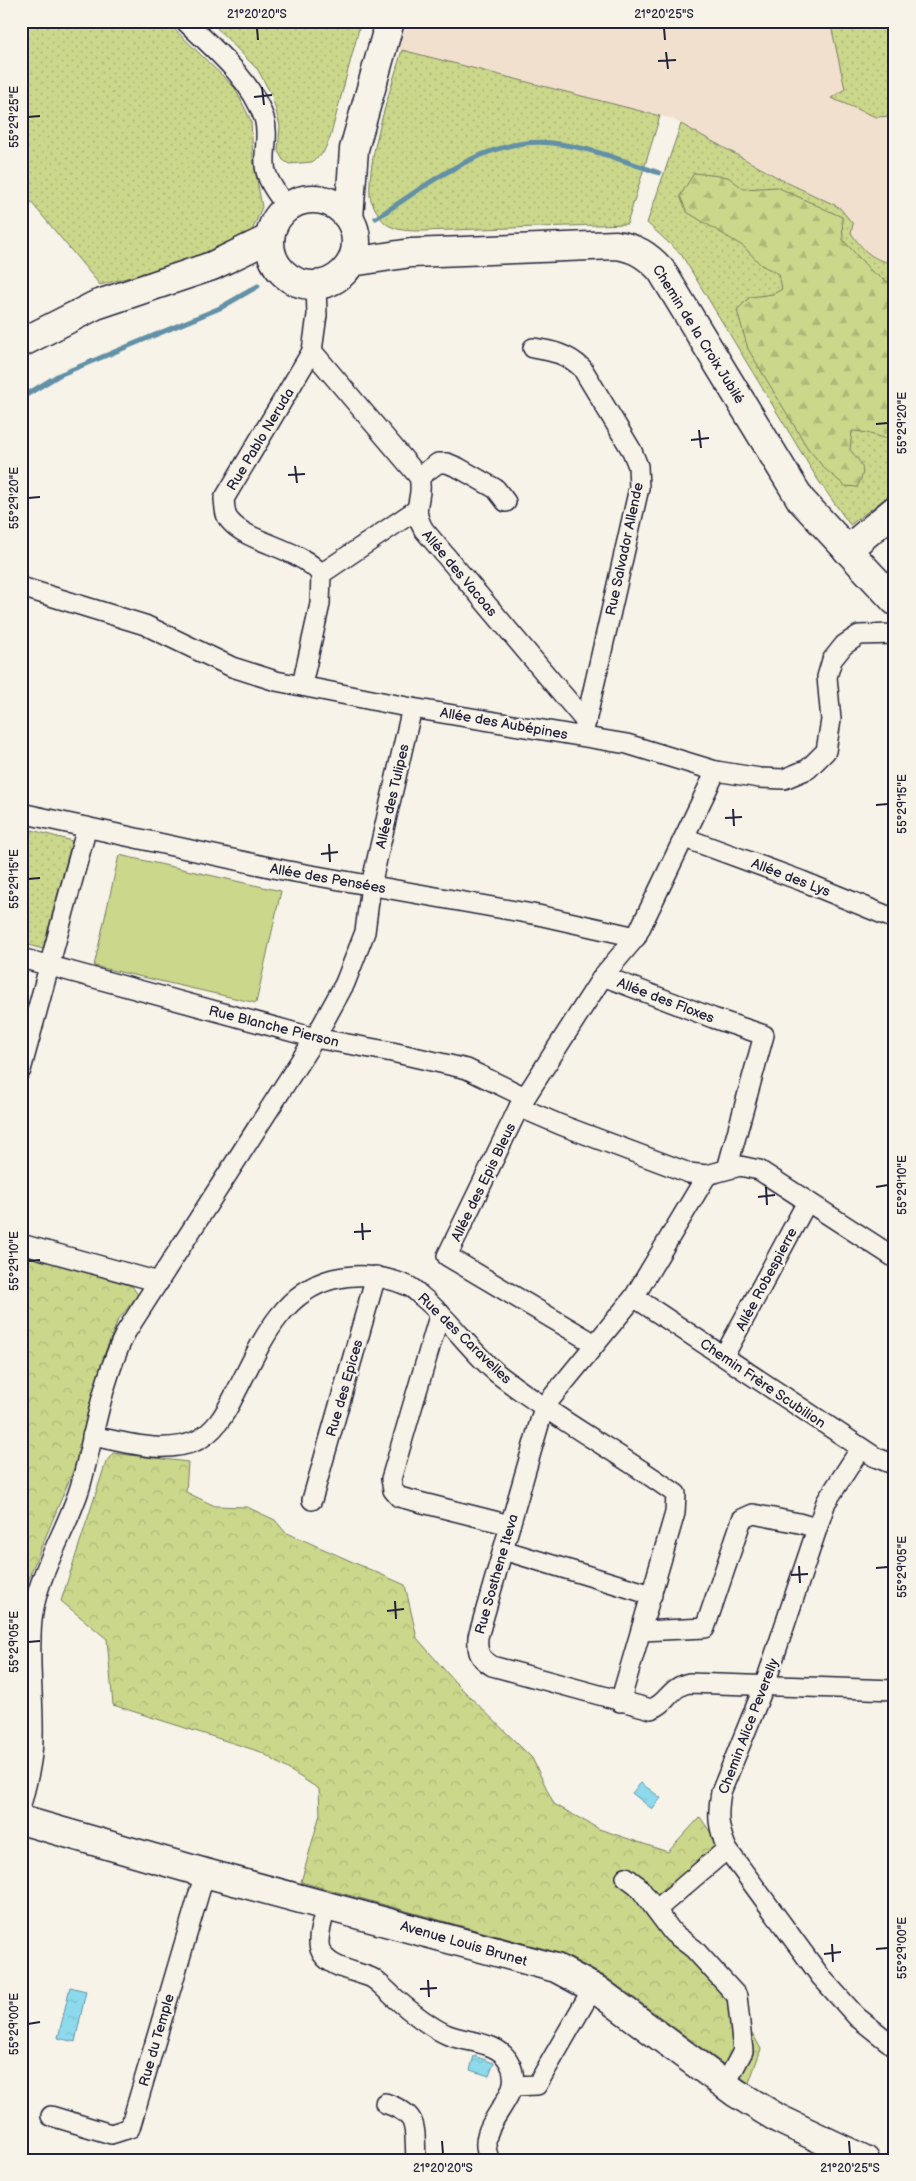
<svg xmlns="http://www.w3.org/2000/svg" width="916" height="2181" font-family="'Balsamiq Sans',sans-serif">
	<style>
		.built { fill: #f2e0cf }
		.grass { fill: url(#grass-dots); stroke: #767c62 }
		.forest { fill: url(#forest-firs); stroke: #767c62 }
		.park { fill: url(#park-crowns); stroke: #767c62 }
		.garden { fill: #cbd78a; stroke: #767c62 }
		.water { fill: url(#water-ripples); stroke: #6290a6 }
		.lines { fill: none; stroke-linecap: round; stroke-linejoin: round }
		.stream { stroke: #6290a6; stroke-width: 5 }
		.street-casing { stroke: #22223b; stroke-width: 22 }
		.secondary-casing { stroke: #22223b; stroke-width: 31 }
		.street { stroke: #f7f3e8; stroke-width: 19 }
		.secondary { stroke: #f7f3e8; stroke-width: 28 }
		.ticks { fill: none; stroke: #22223b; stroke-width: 2 }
		.labels { text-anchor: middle; stroke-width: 5; stroke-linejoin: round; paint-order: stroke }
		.street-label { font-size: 14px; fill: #22223b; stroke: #f7f3e8 }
		.neatline { fill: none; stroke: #22223b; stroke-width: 2 }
		.ticks-label { font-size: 12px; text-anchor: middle; fill: #22223b }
	</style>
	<defs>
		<pattern id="grass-dots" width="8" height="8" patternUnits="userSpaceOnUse" patternTransform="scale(1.25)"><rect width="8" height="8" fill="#cbd78a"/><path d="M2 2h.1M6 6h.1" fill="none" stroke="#aeb878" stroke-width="1.8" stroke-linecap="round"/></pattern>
		<pattern id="forest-firs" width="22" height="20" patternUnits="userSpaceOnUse" patternTransform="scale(1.25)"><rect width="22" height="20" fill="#cbd78a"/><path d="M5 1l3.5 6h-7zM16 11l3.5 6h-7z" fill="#aeb878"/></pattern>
		<pattern id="park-crowns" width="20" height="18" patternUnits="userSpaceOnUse" patternTransform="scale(1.25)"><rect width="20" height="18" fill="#cbd78a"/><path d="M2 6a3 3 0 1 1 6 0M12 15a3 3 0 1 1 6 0" fill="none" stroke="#aeb878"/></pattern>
		<pattern id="water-ripples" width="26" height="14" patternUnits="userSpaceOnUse" patternTransform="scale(1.25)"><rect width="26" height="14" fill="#8ddaed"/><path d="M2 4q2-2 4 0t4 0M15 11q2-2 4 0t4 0" fill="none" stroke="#79bbcc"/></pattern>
	</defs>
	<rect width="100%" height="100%" fill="#f7f3e8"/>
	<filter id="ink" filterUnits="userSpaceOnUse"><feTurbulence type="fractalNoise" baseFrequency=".02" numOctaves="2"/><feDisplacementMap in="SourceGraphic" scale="10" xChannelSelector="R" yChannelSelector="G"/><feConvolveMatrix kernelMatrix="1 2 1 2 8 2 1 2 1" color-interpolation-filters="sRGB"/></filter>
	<g filter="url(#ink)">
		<path class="built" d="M 404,21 L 895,21 L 895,262 L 873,257 L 862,249 L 851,233 L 808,193 L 672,119 L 396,49 Z"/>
		<g class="grass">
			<path d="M 21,21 L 166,21 L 235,88 L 251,121 L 253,158 L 262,207 L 252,231 L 202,258 L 100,285 L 21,190 Z"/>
			<path d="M 210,21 L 361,21 L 330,138 L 323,153 L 312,162 L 289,164 L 283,160 L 278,151 L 280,126 L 272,96 L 258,70 Z"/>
			<path d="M 830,21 L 895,21 L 895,101 L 891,104 L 892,116 L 876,117 L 831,98 L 845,89 Z"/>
			<path d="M 402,50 L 660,116 L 627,224 L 422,231 C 410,231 395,231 385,223 C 380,218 371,203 370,196 C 367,157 391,89 402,50 Z"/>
			<path d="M 681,124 L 786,182 L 839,207 L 853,224 L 851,233 C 862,249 874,263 895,262 L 895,491 L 850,525 L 818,480 L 681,254 L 647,223 Z"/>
			<path d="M 21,827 L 72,841 L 43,949 L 21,943 Z"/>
		</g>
		<path class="forest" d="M 694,173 L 728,177 L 744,189 L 777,187 L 842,217 L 843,240 L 872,272 L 895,286 L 895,441 C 880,438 866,431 852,431 L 850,450 C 863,465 867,469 857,487 L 845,486 L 824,468 L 807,447 L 748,349 L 737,310 L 750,297 L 773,294 L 782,289 L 779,274 L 761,265 L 744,247 L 687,212 L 680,196 Z"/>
		<g class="park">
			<path d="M 21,1252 L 132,1286 L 138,1295 L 118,1320 L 106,1350 L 90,1403 L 83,1447 L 31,1572 L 21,1606 Z"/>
			<path d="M 113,1453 L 188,1462 L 186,1492 L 215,1506 L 247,1507 L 275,1520 L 285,1532 L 405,1585 L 417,1638 L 454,1681 L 532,1758 L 554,1804 L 599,1829 L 668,1852 L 700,1817 L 726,1855 L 670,1908 L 672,1926 L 705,1949 L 761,2049 L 749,2083 L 606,1977 L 563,1954 L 301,1882 L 320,1814 L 319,1789 L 261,1752 L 113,1705 L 107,1639 L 61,1601 L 106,1462 Z"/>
		</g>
		<path class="garden" d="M 119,855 L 281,891 L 256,1003 L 94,966 Z"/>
		<g class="water">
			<path d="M 641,1783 L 661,1798 L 652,1809 L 632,1793 Z"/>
			<path d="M 70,1987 L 86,1991 L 75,2042 L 58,2038 Z"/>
			<path d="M 474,2056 L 494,2063 L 489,2076 L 470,2070 Z"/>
		</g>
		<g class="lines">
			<g class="stream">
				<path d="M 376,218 C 428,185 486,136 552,143 C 589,147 624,161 659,173"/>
				<path d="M 21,398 L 59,375 L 220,308 L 258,286"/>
			</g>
			<g class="street-casing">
				<g id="street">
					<path d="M 185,21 C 214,49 251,79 264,118 C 269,134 264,148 265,164 C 265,179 278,195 287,207"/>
					<path d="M 316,285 L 317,315 L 312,351 L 419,477 C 425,500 409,505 424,530 L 586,722"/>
					<path d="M 533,348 C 553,351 567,354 582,368 L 632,451 L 638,466 L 639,488 L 584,730"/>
					<path d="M 419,477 L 438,463 L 447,463 L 459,468 L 496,489 L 506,502"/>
					<path d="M 321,574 L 416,510"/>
					<path d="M 21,587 L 145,625 L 232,667 L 276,681 L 412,708 L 627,744 L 716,771 L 760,778 L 784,779 L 808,769 L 826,751 L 831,720 L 827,677 L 832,660 L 844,645 L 859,635 L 895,634"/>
					<path d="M 302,685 L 320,604 L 321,574 C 298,547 248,543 230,521 C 224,515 225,506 224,499 L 312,351"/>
					<path d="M 21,813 L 283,870 L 538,915 L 636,937"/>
					<path d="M 685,838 L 802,881 L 895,919"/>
					<path d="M 21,958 L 315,1038 L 392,1052 L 467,1069 L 525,1097"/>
					<path d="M 603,976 L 713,1018 L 764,1035 L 727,1169"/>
					<path d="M 21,1070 L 87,827"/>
					<path d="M 519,1107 L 561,1125 L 689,1173 L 707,1175 L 740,1166 L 759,1170 L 895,1258"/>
					<path d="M 707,1175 L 634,1297 L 544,1407 L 478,1637 C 477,1652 479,1658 492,1666 L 651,1709 C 668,1704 669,1687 689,1683 L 895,1690"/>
					<path d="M 21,1244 L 159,1282"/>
					<path d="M 634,1297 L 875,1457 L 895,1465"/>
					<path d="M 440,1313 L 391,1479 L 393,1490 L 399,1497 L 510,1525"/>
					<path d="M 595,1344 L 447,1256 L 519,1107 L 603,976 L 636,937 L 716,771"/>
					<path d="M 724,1356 L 807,1202"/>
					<path d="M 92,1436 C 124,1442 164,1455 196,1441 C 215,1432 225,1414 234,1396 C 258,1351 278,1293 333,1279 C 358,1273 382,1275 406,1285 C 412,1287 417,1292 421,1296 C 450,1319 470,1351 498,1374 C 554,1418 618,1452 676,1494 L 675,1513 L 620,1702"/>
					<path d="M 861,1448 L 826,1502 L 765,1684 L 721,1792 C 717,1817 718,1827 727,1849 L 821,1977 L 857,2017 L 895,2047"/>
					<path d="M 312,1500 L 376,1276"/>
					<path d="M 503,1550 L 652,1595"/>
					<path d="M 642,1631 L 705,1628 L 742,1519 L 753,1514 L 799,1523 L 816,1528"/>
					<path d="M 21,1805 C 27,1782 33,1760 33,1737 C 34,1698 28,1659 32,1620 C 37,1572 68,1530 81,1484 C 95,1432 102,1380 126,1332 L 315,1038 L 345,983 L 365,932 L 371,885 L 412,708"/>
					<path d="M 626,1877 L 638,1886 L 673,1933 L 694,1949 L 737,1996 L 743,2051 L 725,2085"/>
					<path d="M 327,1904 C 324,1917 316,1937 320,1949 C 326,1968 357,1971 372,1978 C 380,1983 388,1992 395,1998 C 410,2011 429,2027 448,2035 C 468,2043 498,2041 509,2062 C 530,2098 470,2122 490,2160"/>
					<path d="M 656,1910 L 727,1849"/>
					<path d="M 513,2086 L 537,2085 L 593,1988"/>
					<path d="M 385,2103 C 420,2115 414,2126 416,2160"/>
					<path d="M 51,2116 L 111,2134 L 130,2128 L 205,1873"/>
				</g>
			</g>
			<g class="secondary-casing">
				<g id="secondary">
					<circle cx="313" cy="242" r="43"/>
					<path d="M 349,218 L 354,149 L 390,21"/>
					<path d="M 352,262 L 411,253 L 616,245 C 636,248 647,255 661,270 L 801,500 L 895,601"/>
					<path d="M 21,343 L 96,305 L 212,266 L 270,238"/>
					<path d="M 847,550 L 895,510"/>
					<path d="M 21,1820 L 205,1873 L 556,1968 L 597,1990 L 736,2093 L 779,2119 L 865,2160"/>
				</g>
			</g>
			<use href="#street" class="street"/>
			<use href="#secondary" class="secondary"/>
		</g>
	</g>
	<path class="ticks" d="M 257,28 L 258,40M 664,28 L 665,40M 666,52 L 668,69M 658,61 L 676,60M 262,87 L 264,105M 254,97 L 272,95M 28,117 L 40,116M 876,424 L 888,423M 699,430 L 701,448M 691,440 L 709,438M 295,466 L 297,483M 288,475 L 305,474M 28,498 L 40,497M 876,805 L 888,804M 733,809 L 734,826M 725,818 L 742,817M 329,844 L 330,862M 321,854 L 338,852M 28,879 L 40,878M 766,1187 L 767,1205M 876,1187 L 888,1185M 758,1197 L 775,1195M 362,1223 L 363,1240M 354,1232 L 371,1231M 28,1261 L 40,1260M 799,1566 L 800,1583M 876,1568 L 888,1567M 791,1575 L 808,1574M 395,1601 L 396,1619M 387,1611 L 404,1609M 28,1642 L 40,1641M 832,1944 L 833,1962M 876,1949 L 888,1948M 824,1954 L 841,1952M 428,1980 L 429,1997M 420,1989 L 437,1988M 28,2024 L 40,2022M 442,2141 L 443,2154M 849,2141 L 850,2154"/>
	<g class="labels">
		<g class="street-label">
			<text transform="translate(699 334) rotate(58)" y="5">Chemin de la Croix Jubilé</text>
			<text transform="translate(260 439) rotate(-59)" y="5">Rue Pablo Neruda</text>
			<text transform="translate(624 549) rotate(-78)" y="5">Rue Salvador Allende</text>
			<text transform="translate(460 573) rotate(50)" y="5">Allée des Vacoas</text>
			<text transform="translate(504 723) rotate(10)" y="5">Allée des Aubépines</text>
			<text transform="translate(392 796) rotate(-77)" y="5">Allée des Tulipes</text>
			<text transform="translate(791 877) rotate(21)" y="5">Allée des Lys</text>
			<text transform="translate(328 878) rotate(10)" y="5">Allée des Pensées</text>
			<text transform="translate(666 1000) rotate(21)" y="5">Allée des Floxes</text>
			<text transform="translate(274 1026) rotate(14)" y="5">Rue Blanche Pierson</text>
			<text transform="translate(483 1182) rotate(-64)" y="5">Allée des Epis Bleus</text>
			<text transform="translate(766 1279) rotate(-62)" y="5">Allée Robespierre</text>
			<text transform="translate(465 1338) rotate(44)" y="5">Rue des Caravelles</text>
			<text transform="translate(763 1383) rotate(34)" y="5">Chemin Frère Scubilion</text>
			<text transform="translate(344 1388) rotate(-74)" y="5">Rue des Epices</text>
			<text transform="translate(496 1574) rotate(-74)" y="5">Rue Sosthene Iteva</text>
			<text transform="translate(748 1726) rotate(-69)" y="5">Chemin Alice Peverelly</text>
			<text transform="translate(464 1943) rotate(16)" y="5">Avenue Louis Brunet</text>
			<text transform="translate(156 2040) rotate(-74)" y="5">Rue du Temple</text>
		</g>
	</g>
	<rect width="916" height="2181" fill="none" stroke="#f7f3e8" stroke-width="55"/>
	<rect x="28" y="28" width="860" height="2126" class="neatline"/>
	<g class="ticks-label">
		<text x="257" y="18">21°20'20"S</text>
		<text x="664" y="18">21°20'25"S</text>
		<text transform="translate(14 117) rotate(-90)" y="4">55°29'25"E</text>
		<text transform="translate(902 423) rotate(-90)" y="4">55°29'20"E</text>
		<text transform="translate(14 498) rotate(-90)" y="4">55°29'20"E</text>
		<text transform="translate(902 804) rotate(-90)" y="4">55°29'15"E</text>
		<text transform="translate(14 879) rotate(-90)" y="4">55°29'15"E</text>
		<text transform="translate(902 1185) rotate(-90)" y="4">55°29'10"E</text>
		<text transform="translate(14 1261) rotate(-90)" y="4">55°29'10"E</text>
		<text transform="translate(902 1567) rotate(-90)" y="4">55°29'05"E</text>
		<text transform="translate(14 1642) rotate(-90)" y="4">55°29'05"E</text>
		<text transform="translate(902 1948) rotate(-90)" y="4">55°29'00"E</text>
		<text transform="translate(14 2024) rotate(-90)" y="4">55°29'00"E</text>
		<text x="443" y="2172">21°20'20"S</text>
		<text x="850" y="2172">21°20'25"S</text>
	</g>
</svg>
